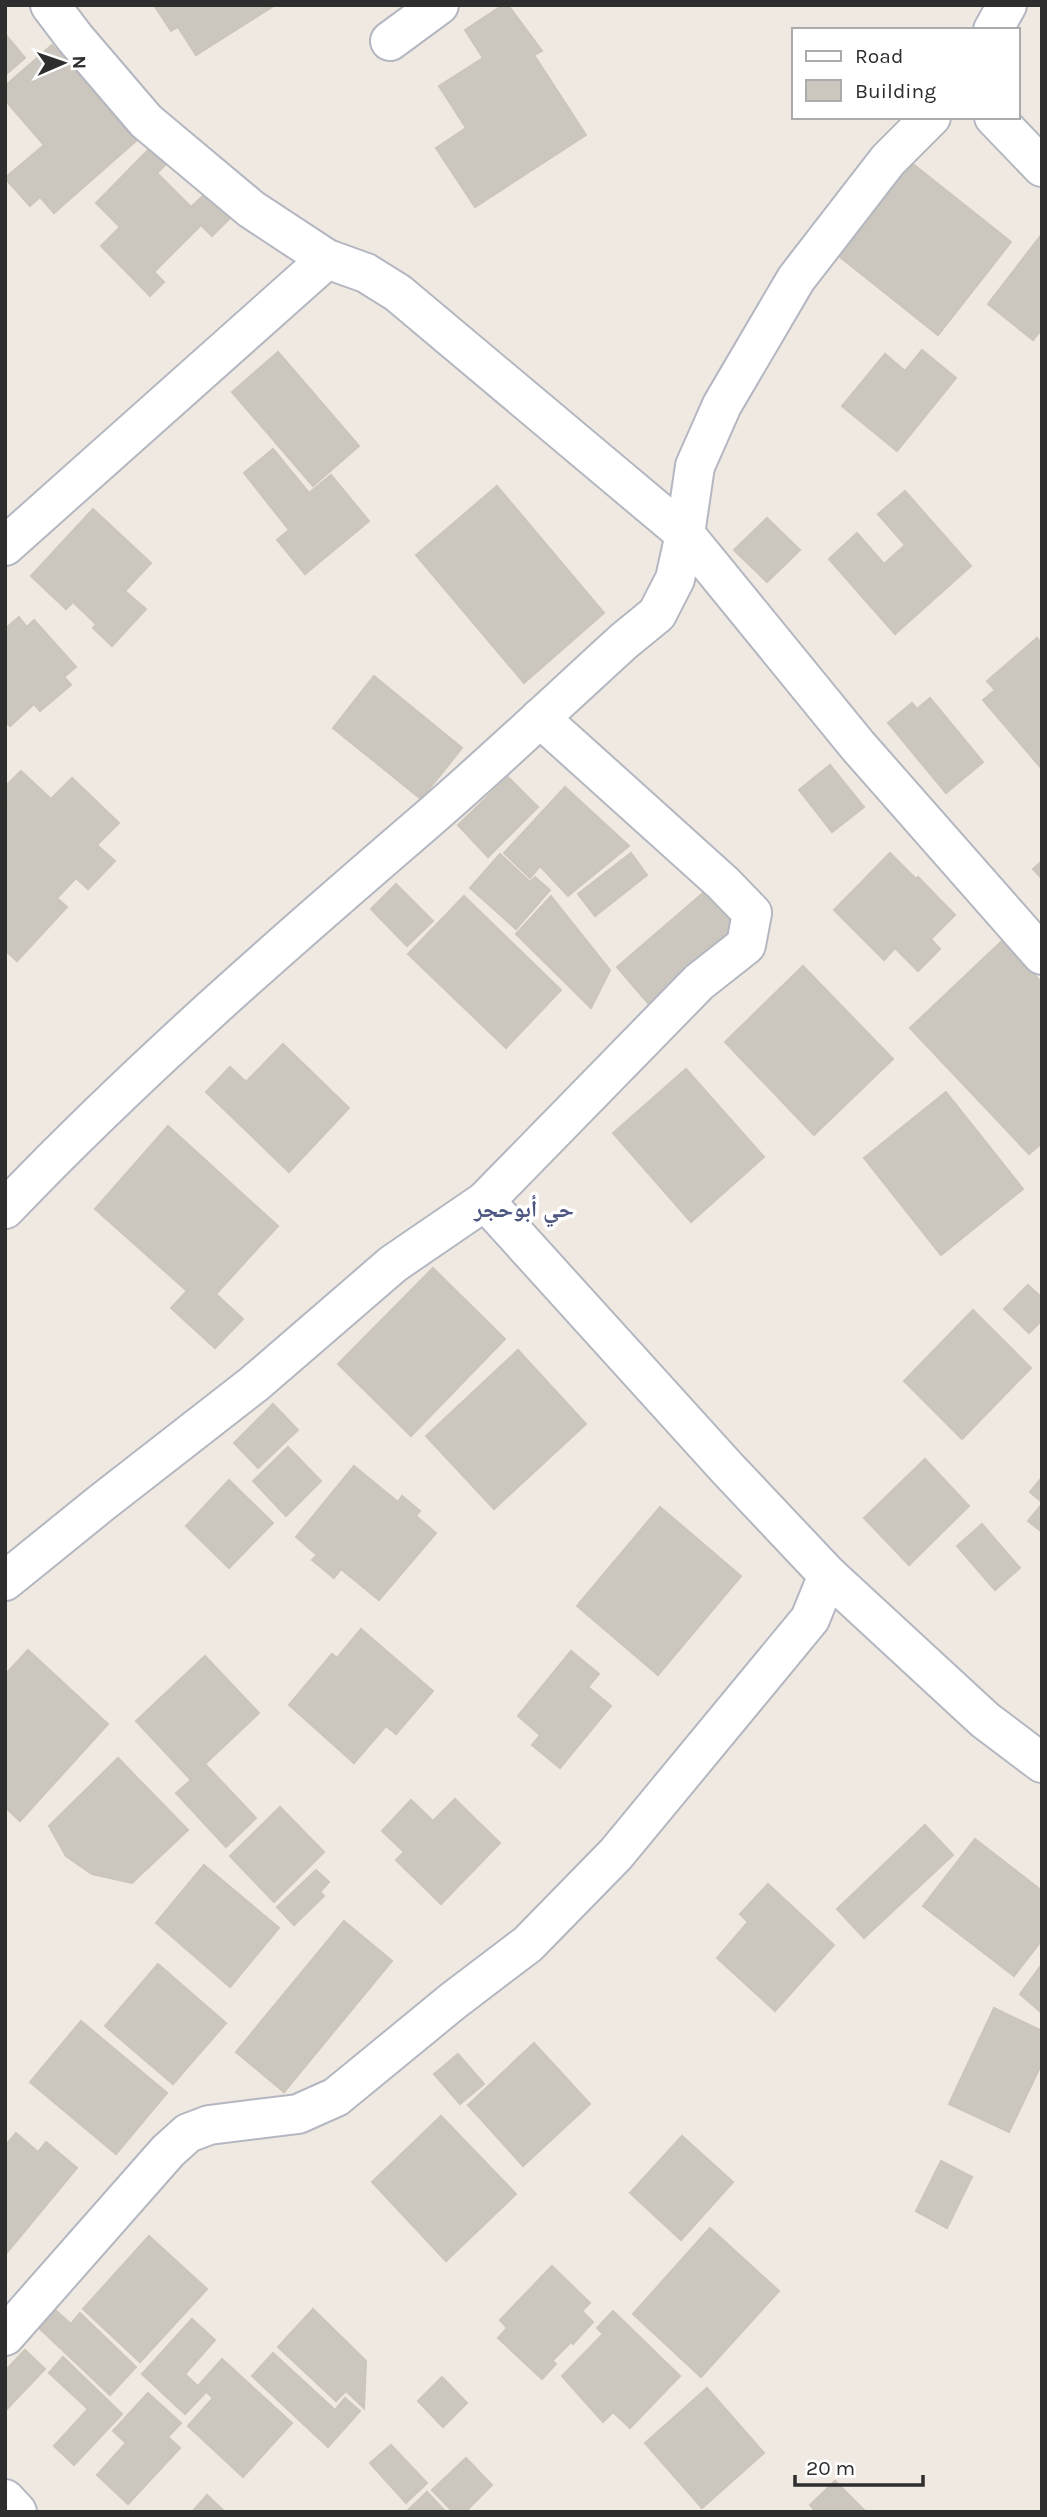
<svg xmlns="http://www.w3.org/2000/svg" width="1047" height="2517" font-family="Karla,'Noto Naskh Arabic',sans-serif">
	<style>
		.building { fill: #cbc7bf; stroke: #cbc5ba; stroke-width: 2 }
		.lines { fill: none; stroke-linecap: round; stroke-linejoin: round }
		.minor-casing { stroke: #b4b7c1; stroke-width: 42 }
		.minor { stroke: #fff; stroke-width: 38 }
		.labels { text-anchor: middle; stroke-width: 7; stroke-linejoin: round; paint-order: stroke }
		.neighbourhood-label { font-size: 23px; font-weight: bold; fill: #4d5680; stroke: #fff }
	</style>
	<rect width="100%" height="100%" fill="#efe9e1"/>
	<g class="building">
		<path d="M 154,5 L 275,5 L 196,55 L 178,27 L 171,31 Z"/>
		<path d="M 503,5 L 508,5 L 542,51 L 534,55 L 586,135 L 475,207 L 436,148 L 466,128 L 439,86 L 483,58 L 465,30 Z"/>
		<path d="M 5,34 L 25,58 L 5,75 Z"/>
		<path d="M 52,45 L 136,141 L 54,213 L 40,197 L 30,206 L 5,178 L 44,145 L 5,100 L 5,86 Z"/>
		<path d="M 156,142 L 172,158 L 157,173 L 191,207 L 205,194 L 230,218 L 212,236 L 201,225 L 154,272 L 164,282 L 150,296 L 101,246 L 120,227 L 96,203 Z"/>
		<path d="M 908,160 L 1011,242 L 938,335 L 835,253 Z"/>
		<path d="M 1042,234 L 1042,329 L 1033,340 L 988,304 Z"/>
		<path d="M 922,350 L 956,378 L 897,451 L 842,406 L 885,354 L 905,371 Z"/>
		<path d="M 278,352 L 359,446 L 313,486 L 232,392 Z"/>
		<path d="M 273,449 L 309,493 L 331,475 L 369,521 L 305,574 L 277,540 L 289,530 L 244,473 Z"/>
		<path d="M 497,486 L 604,613 L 524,683 L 416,555 Z"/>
		<path d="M 905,491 L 971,566 L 895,634 L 829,559 L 857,533 L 884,564 L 905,545 L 878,514 Z"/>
		<path d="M 93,509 L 151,563 L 125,591 L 146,609 L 112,646 L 93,628 L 96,624 L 73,602 L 66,609 L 31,576 Z"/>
		<path d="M 767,518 L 800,550 L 767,582 L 734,550 Z"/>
		<path d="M 19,617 L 27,627 L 34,620 L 76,667 L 64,677 L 71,685 L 40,711 L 34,704 L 10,726 L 5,721 L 5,629 Z"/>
		<path d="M 1037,638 L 1042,644 L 1042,769 L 983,700 L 995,690 L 987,681 Z"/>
		<path d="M 374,676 L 462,748 L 421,799 L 333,728 Z"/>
		<path d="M 930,698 L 983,762 L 946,793 L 888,723 L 912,703 L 917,709 Z"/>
		<path d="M 830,765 L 864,807 L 832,832 L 799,790 Z"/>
		<path d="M 21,771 L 51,799 L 72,778 L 119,823 L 97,845 L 115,861 L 88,889 L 76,878 L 57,898 L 67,907 L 17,961 L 5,950 L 5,809 L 8,806 L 5,804 L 5,787 Z"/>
		<path d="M 508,777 L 538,807 L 488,857 L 458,825 Z"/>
		<path d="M 565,787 L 629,846 L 568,896 L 540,866 L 530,878 L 504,853 Z"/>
		<path d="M 631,853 L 647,875 L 595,916 L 578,894 Z"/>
		<path d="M 890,853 L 916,879 L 918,877 L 955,915 L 931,939 L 940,949 L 918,971 L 895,948 L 884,960 L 834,910 Z"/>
		<path d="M 500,854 L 530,882 L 535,877 L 550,890 L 516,929 L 470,888 Z"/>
		<path d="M 1042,861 L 1042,879 L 1033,869 Z"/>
		<path d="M 396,884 L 433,921 L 407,946 L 371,909 Z"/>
		<path d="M 710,887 L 740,923 L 648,1003 L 617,967 Z"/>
		<path d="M 464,896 L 561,990 L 506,1048 L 408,954 Z"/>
		<path d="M 551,896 L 610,970 L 591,1008 L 516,934 Z"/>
		<path d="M 1002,941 L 1042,983 L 1042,1143 L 1029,1154 L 910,1028 Z"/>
		<path d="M 803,966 L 893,1059 L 814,1135 L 725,1042 Z"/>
		<path d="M 283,1044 L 349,1108 L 289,1172 L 206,1092 L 230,1067 L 246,1082 Z"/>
		<path d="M 686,1069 L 764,1157 L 691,1222 L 613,1133 Z"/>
		<path d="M 946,1092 L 1023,1189 L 941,1255 L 864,1158 Z"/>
		<path d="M 168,1126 L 278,1226 L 216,1294 L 243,1319 L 215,1348 L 171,1308 L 187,1291 L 95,1209 Z"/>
		<path d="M 433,1268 L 505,1339 L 411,1436 L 338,1364 Z"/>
		<path d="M 1028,1285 L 1042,1298 L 1042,1320 L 1029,1333 L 1004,1309 Z"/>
		<path d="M 973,1310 L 1031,1368 L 962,1439 L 904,1381 Z"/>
		<path d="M 518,1350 L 586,1424 L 494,1509 L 426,1436 Z"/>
		<path d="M 273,1404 L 298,1430 L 258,1468 L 234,1443 Z"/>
		<path d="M 288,1447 L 321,1481 L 286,1516 L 253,1481 Z"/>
		<path d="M 925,1459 L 969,1506 L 909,1565 L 864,1518 Z"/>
		<path d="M 354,1466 L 398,1502 L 402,1496 L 420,1511 L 416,1516 L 436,1533 L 379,1600 L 341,1569 L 334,1578 L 312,1560 L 317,1555 L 296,1537 Z"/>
		<path d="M 1042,1477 L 1042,1502 L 1030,1492 Z"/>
		<path d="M 229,1480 L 273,1523 L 229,1568 L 186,1526 Z"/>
		<path d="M 1042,1504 L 1042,1532 L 1028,1521 Z"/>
		<path d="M 660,1507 L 741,1576 L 658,1675 L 577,1606 Z"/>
		<path d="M 982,1524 L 1020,1568 L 995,1590 L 957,1546 Z"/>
		<path d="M 361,1629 L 433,1691 L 396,1734 L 386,1726 L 354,1763 L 289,1705 L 332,1654 L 337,1658 Z"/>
		<path d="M 28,1650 L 108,1724 L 20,1821 L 5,1807 L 5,1675 Z"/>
		<path d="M 571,1651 L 599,1674 L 588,1687 L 611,1706 L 560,1768 L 532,1745 L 540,1735 L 518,1716 Z"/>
		<path d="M 205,1656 L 259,1713 L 205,1764 L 256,1818 L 226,1847 L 176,1793 L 191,1780 L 136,1721 Z"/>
		<path d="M 118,1758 L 188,1830 L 132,1883 L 92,1874 L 66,1856 L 49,1826 Z"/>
		<path d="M 455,1799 L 500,1843 L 441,1904 L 396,1860 L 404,1852 L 382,1831 L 411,1800 L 433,1821 Z"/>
		<path d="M 280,1807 L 324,1852 L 274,1902 L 230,1856 Z"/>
		<path d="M 925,1825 L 953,1855 L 864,1938 L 837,1909 Z"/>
		<path d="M 975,1839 L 1042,1891 L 1042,1940 L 1014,1976 L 923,1906 Z"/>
		<path d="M 204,1865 L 279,1928 L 230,1987 L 156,1923 Z"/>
		<path d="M 316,1870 L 329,1882 L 320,1892 L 324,1896 L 294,1925 L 277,1907 Z"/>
		<path d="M 768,1884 L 834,1945 L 775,2011 L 717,1958 L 748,1922 L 740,1914 Z"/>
		<path d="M 344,1921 L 392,1961 L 284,2092 L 236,2052 Z"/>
		<path d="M 158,1964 L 226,2023 L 173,2084 L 105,2026 Z"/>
		<path d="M 1042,1964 L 1042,2013 L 1020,1994 Z"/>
		<path d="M 994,2008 L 1042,2031 L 1042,2063 L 1009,2132 L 949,2104 Z"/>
		<path d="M 81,2021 L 167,2093 L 116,2154 L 30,2082 Z"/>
		<path d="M 534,2043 L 590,2104 L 523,2166 L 468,2105 Z"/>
		<path d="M 458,2054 L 484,2084 L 460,2104 L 434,2074 Z"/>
		<path d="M 441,2116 L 516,2194 L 446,2261 L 372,2182 Z"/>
		<path d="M 16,2133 L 38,2152 L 46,2142 L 77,2168 L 5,2255 L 5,2146 Z"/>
		<path d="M 682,2136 L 733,2182 L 681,2240 L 630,2193 Z"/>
		<path d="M 941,2161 L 972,2177 L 947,2228 L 916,2211 Z"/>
		<path d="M 710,2228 L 779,2291 L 701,2377 L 633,2314 Z"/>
		<path d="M 149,2236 L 207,2289 L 140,2362 L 83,2309 Z"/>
		<path d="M 552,2266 L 590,2303 L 582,2311 L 593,2322 L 573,2344 L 571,2342 L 552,2361 L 556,2364 L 542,2379 L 498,2338 L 507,2328 L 500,2320 Z"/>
		<path d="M 54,2309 L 71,2324 L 80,2313 L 136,2367 L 110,2395 L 37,2326 Z"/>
		<path d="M 313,2309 L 366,2361 L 364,2408 L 346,2391 L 336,2401 L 278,2347 Z"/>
		<path d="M 613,2311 L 680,2376 L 630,2428 L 613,2412 L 603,2422 L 562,2376 L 603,2334 L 597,2328 Z"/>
		<path d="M 192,2319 L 215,2340 L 185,2374 L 205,2393 L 185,2414 L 142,2374 Z"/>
		<path d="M 25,2350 L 45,2369 L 5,2411 L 5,2371 Z"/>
		<path d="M 273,2353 L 335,2410 L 345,2398 L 360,2411 L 328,2447 L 252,2376 Z"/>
		<path d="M 63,2357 L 122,2414 L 74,2465 L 54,2446 L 88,2409 L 49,2373 Z"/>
		<path d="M 222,2359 L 292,2423 L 243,2477 L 188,2426 L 213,2398 L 199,2385 Z"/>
		<path d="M 442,2377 L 467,2403 L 443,2427 L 418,2401 Z"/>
		<path d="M 707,2388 L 764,2453 L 702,2508 L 645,2443 Z"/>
		<path d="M 148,2393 L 181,2423 L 168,2437 L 180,2448 L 128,2504 L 97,2475 L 126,2443 L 113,2431 Z"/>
		<path d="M 391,2445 L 427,2483 L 406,2503 L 370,2463 Z"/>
		<path d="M 466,2458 L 492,2485 L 465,2512 L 453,2512 L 432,2490 Z"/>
		<path d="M 835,2481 L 866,2512 L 816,2512 L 810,2505 Z"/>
		<path d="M 427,2492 L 446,2512 L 406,2512 Z"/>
		<path d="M 207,2495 L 225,2512 L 192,2512 Z"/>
	</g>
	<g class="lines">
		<g class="minor-casing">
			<g id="minor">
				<path d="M 50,5 L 75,38 L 146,121 L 251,209 L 327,259 L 366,273 L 398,293 L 685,534 L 858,746 L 1042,955"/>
				<path d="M 993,30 L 1007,5"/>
				<path d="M 390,41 L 439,5"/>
				<path d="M 994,117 L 1042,167"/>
				<path d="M 5,546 L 327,259"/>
				<path d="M 485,1201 L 727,1468 L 828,1575 L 985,1720 L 1042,1763"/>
				<path d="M 5,1209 C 135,1073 277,949 420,826 C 490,766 556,703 624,641 L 657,614 L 675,579 L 685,534 L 695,466 L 722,405 L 796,279 L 888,160 L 931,117"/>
				<path d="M 5,1581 L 100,1504 L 254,1384 L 393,1264 L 485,1201 L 699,982 L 746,945 L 752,913 L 723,883 L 540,718"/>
				<path d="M 5,2336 L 168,2151 L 188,2133 L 209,2125 L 298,2114 L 336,2097 L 453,2001 L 528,1944 L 616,1854 L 810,1619 L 828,1575"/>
				<path d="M 5,2499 L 17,2512"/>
			</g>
		</g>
		<use href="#minor" class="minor"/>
	</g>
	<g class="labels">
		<g class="neighbourhood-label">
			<text x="524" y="1217">حي أبوحجر</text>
		</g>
	</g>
	<rect width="1047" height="2517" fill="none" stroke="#2e2e2e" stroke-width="14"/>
	<rect x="792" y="28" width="228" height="91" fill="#ffffff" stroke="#ababab" stroke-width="2"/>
	<rect x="806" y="51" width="35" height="10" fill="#ffffff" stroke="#ababab" stroke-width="2"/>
	<text x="855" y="63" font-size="21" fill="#2e2e2e">Road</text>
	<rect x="806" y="80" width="35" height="21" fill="#cbc7bf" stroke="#ababab" stroke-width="2"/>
	<text x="855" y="98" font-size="21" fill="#2e2e2e">Building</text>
	<g transform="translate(63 63) rotate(88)" stroke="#ffffff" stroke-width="5" paint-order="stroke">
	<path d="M0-5L12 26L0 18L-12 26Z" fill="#2e2e2e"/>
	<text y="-10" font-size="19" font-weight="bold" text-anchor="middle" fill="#2e2e2e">N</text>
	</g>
	<path d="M795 2475v10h128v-10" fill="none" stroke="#2e2e2e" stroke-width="3.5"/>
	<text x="806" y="2475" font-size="21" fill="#2e2e2e" stroke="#ffffff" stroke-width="5" paint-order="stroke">20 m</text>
</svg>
